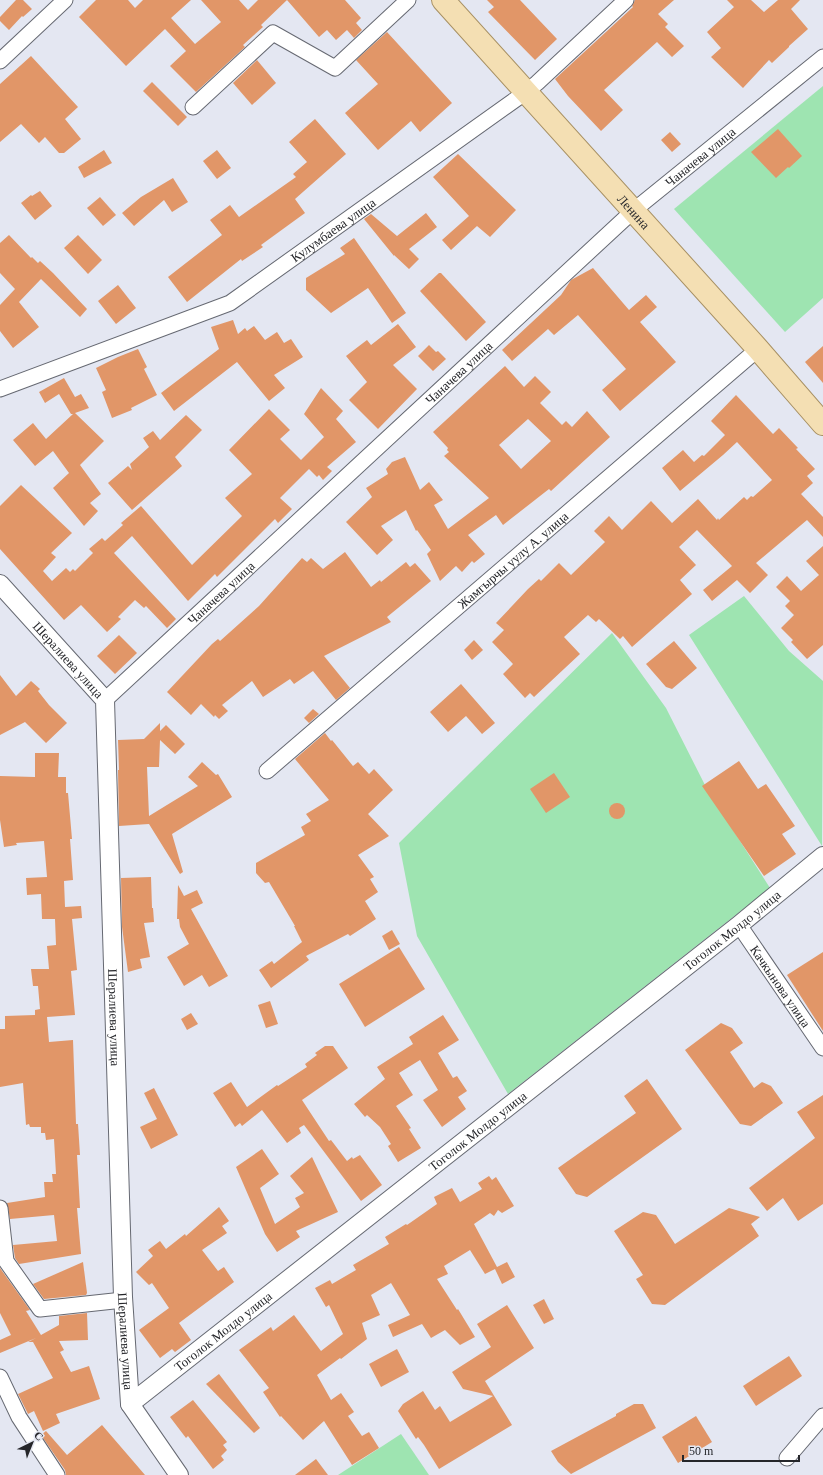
<svg xmlns="http://www.w3.org/2000/svg" width="823" height="1475" font-family="'Times New Roman',serif">
	<style>
		.green { fill: #9ee4b1 }
		.building { fill: #e19668; fill-rule: evenodd }
		.lines { fill: none; stroke-linecap: round; stroke-linejoin: round }
		.minor-casing { stroke: #666972; stroke-width: 17 }
		.tertiary-casing { stroke: #666972; stroke-width: 20 }
		.primary-casing { stroke: #a79063; stroke-width: 24 }
		.minor { stroke: #fff; stroke-width: 15 }
		.tertiary { stroke: #fff; stroke-width: 18 }
		.primary { stroke: #f4dfb3; stroke-width: 22 }
		.labels { text-anchor: middle; stroke-width: 3.5; stroke-linejoin: round; paint-order: stroke }
		.street-label { font-size: 13px; fill: #25262a; stroke: #e4e7f2 }
	</style>
	<rect width="100%" height="100%" fill="#e4e7f2"/>
	<g class="green">
		<path d="M 823,86 L 823,298 L 785,332 L 674,209 Z"/>
		<path d="M 744,596 L 789,651 L 823,681 L 822,846 L 689,635 Z"/>
		<path d="M 612,633 L 666,708 L 708,791 L 770,888 L 508,1094 L 417,936 L 399,843 Z"/>
		<path d="M 401,1434 L 429,1475 L 338,1475 Z"/>
	</g>
	<g class="building">
		<path d="M 16,0 L 23,0 L 32,9 L 23,17 L 22,16 L 9,30 L 0,21 L 0,17 Z"/>
		<path d="M 96,0 L 128,0 L 135,8 L 143,0 L 191,0 L 171,18 L 195,44 L 221,22 L 201,0 L 239,0 L 248,10 L 258,0 L 345,0 L 361,18 L 356,23 L 362,30 L 354,38 L 347,30 L 336,40 L 327,30 L 319,37 L 287,0 L 261,25 L 263,27 L 243,45 L 245,47 L 196,92 L 170,66 L 186,51 L 165,29 L 126,66 L 79,17 Z"/>
		<path d="M 487,0 L 520,0 L 557,39 L 535,60 L 488,12 L 494,7 Z"/>
		<path d="M 635,0 L 674,0 L 658,14 L 668,24 L 665,27 L 684,46 L 672,57 L 657,42 L 604,90 L 623,110 L 601,131 L 568,96 L 555,79 L 633,7 L 632,6 Z"/>
		<path d="M 727,0 L 751,0 L 764,12 L 778,0 L 800,0 L 791,9 L 808,29 L 789,46 L 789,47 L 772,63 L 769,60 L 743,88 L 711,57 L 721,48 L 707,32 L 734,7 Z"/>
		<path d="M 387,32 L 452,103 L 420,132 L 411,121 L 378,150 L 345,113 L 378,84 L 356,60 Z"/>
		<path d="M 31,56 L 78,107 L 65,119 L 81,139 L 64,153 L 59,153 L 45,137 L 39,143 L 21,124 L 0,142 L 0,84 Z"/>
		<path d="M 257,60 L 276,83 L 252,105 L 233,83 Z"/>
		<path d="M 152,82 L 187,117 L 178,126 L 143,91 Z"/>
		<path d="M 315,119 L 346,154 L 295,199 L 305,213 L 261,245 L 263,247 L 242,261 L 241,259 L 187,302 L 168,277 L 222,235 L 210,220 L 230,205 L 239,217 L 296,177 L 293,174 L 307,162 L 289,142 Z"/>
		<path d="M 778,129 L 802,156 L 789,168 L 788,167 L 776,178 L 751,152 Z"/>
		<path d="M 670,132 L 681,144 L 672,152 L 661,140 Z"/>
		<path d="M 104,150 L 112,163 L 84,178 L 78,167 Z"/>
		<path d="M 217,150 L 231,168 L 217,179 L 203,161 Z"/>
		<path d="M 458,154 L 516,210 L 490,237 L 477,226 L 451,250 L 442,240 L 469,216 L 433,177 Z"/>
		<path d="M 173,178 L 188,202 L 172,212 L 164,200 L 134,226 L 122,213 L 141,197 Z"/>
		<path d="M 40,191 L 52,206 L 35,220 L 21,203 L 31,195 L 32,196 Z"/>
		<path d="M 100,197 L 116,215 L 103,226 L 87,208 Z"/>
		<path d="M 426,213 L 437,227 L 409,249 L 419,259 L 409,269 L 394,255 L 394,256 L 364,219 L 371,214 L 397,236 Z"/>
		<path d="M 9,235 L 31,258 L 32,257 L 38,263 L 40,261 L 53,273 L 87,309 L 80,317 L 41,279 L 19,302 L 39,327 L 13,348 L 0,331 L 0,305 L 15,289 L 0,273 L 0,243 Z"/>
		<path d="M 78,235 L 102,260 L 88,274 L 64,248 Z"/>
		<path d="M 354,238 L 406,313 L 392,323 L 368,288 L 331,313 L 306,290 L 306,278 L 345,254 L 340,248 Z"/>
		<path d="M 593,268 L 629,310 L 646,295 L 657,307 L 640,322 L 676,362 L 620,411 L 602,390 L 626,369 L 578,315 L 554,335 L 548,329 L 512,361 L 502,350 L 561,295 L 571,280 Z"/>
		<path d="M 439,273 L 441,273 L 486,322 L 466,341 L 420,291 Z"/>
		<path d="M 118,285 L 136,308 L 116,324 L 98,301 Z"/>
		<path d="M 233,320 L 238,334 L 245,328 L 247,331 L 254,326 L 265,340 L 277,332 L 284,343 L 291,339 L 303,357 L 274,375 L 285,388 L 269,401 L 237,362 L 174,411 L 161,393 L 219,349 L 211,327 Z"/>
		<path d="M 398,324 L 416,347 L 393,365 L 417,389 L 378,429 L 349,400 L 367,382 L 346,356 L 367,340 L 371,345 Z"/>
		<path d="M 429,345 L 436,352 L 438,351 L 446,359 L 433,371 L 418,356 Z"/>
		<path d="M 823,346 L 823,383 L 805,362 Z"/>
		<path d="M 138,349 L 147,367 L 144,369 L 157,395 L 131,408 L 132,410 L 112,418 L 102,392 L 106,390 L 96,368 L 118,357 Z"/>
		<path d="M 505,366 L 524,387 L 535,376 L 551,392 L 540,403 L 562,425 L 566,421 L 572,427 L 587,411 L 610,437 L 551,491 L 549,489 L 503,525 L 496,515 L 468,535 L 485,554 L 474,563 L 472,561 L 462,572 L 456,566 L 440,581 L 427,554 L 431,550 L 417,530 L 416,531 L 406,510 L 381,526 L 393,540 L 377,555 L 346,522 L 372,497 L 366,488 L 388,474 L 386,469 L 392,462 L 405,457 L 420,490 L 429,482 L 443,500 L 434,505 L 448,529 L 489,498 L 444,456 L 449,452 L 447,450 L 448,448 L 433,432 ZM 528,419 L 551,441 L 521,469 L 499,445 Z"/>
		<path d="M 64,378 L 75,397 L 81,394 L 89,408 L 75,413 L 104,441 L 80,465 L 101,494 L 90,503 L 98,511 L 84,526 L 53,488 L 69,473 L 53,451 L 35,466 L 13,440 L 33,423 L 46,439 L 73,414 L 71,414 L 59,394 L 45,403 L 39,392 Z"/>
		<path d="M 321,388 L 343,411 L 336,419 L 356,442 L 327,467 L 332,471 L 323,480 L 319,475 L 317,477 L 309,469 L 280,498 L 292,509 L 278,523 L 275,519 L 217,577 L 215,574 L 188,601 L 132,536 L 114,553 L 176,619 L 167,628 L 146,606 L 144,608 L 135,600 L 118,617 L 121,619 L 107,632 L 81,605 L 64,620 L 0,549 L 0,506 L 21,485 L 72,533 L 51,553 L 56,557 L 43,571 L 52,581 L 66,568 L 70,572 L 73,569 L 75,571 L 93,553 L 89,549 L 102,538 L 105,541 L 123,525 L 121,523 L 141,506 L 192,565 L 242,516 L 225,498 L 252,474 L 229,450 L 269,409 L 290,430 L 280,439 L 301,460 L 324,437 L 304,414 Z"/>
		<path d="M 736,395 L 773,434 L 779,428 L 798,448 L 796,449 L 815,469 L 807,476 L 813,483 L 801,494 L 823,517 L 823,537 L 807,520 L 756,563 L 768,575 L 750,593 L 737,580 L 712,601 L 703,590 L 732,566 L 697,530 L 679,547 L 696,565 L 680,580 L 692,594 L 632,647 L 623,636 L 620,639 L 599,619 L 596,622 L 588,615 L 564,637 L 580,654 L 534,697 L 530,693 L 525,698 L 503,674 L 513,664 L 492,642 L 504,630 L 496,623 L 528,589 L 539,579 L 541,581 L 559,563 L 571,575 L 605,542 L 594,531 L 609,516 L 622,530 L 651,501 L 672,523 L 698,499 L 717,520 L 718,518 L 719,520 L 744,497 L 747,500 L 751,496 L 753,497 L 772,480 L 737,442 L 723,455 L 680,491 L 662,468 L 683,450 L 694,462 L 702,455 L 704,456 L 725,435 L 711,421 Z"/>
		<path d="M 186,415 L 202,430 L 175,457 L 182,466 L 132,510 L 108,483 L 128,466 L 132,470 L 130,464 L 149,447 L 143,438 L 153,431 L 160,440 Z"/>
		<path d="M 823,546 L 823,645 L 807,659 L 791,642 L 793,640 L 781,628 L 794,615 L 785,606 L 790,601 L 776,587 L 787,576 L 801,591 L 819,575 L 806,561 Z"/>
		<path d="M 345,552 L 371,587 L 380,580 L 381,582 L 406,562 L 410,567 L 415,563 L 431,581 L 387,617 L 391,622 L 324,656 L 350,688 L 336,700 L 313,671 L 294,684 L 290,679 L 263,697 L 252,681 L 222,705 L 228,711 L 219,719 L 215,715 L 214,717 L 201,704 L 191,715 L 167,692 L 212,644 L 218,639 L 220,641 L 259,606 L 302,558 L 307,562 L 311,558 L 323,569 Z"/>
		<path d="M 119,635 L 137,653 L 115,674 L 97,656 Z"/>
		<path d="M 474,640 L 483,650 L 472,660 L 464,650 Z"/>
		<path d="M 674,641 L 697,668 L 672,689 L 666,687 L 646,664 Z"/>
		<path d="M 0,675 L 16,696 L 31,681 L 40,689 L 38,691 L 49,705 L 67,723 L 46,743 L 25,722 L 0,735 Z"/>
		<path d="M 461,684 L 495,723 L 482,734 L 466,716 L 448,732 L 430,712 Z"/>
		<path d="M 313,709 L 319,714 L 309,723 L 304,718 Z"/>
		<path d="M 160,723 L 160,731 L 166,725 L 185,744 L 175,754 L 160,740 L 159,767 L 147,767 L 149,816 L 198,786 L 188,777 L 202,762 L 216,775 L 218,774 L 232,797 L 172,834 L 183,872 L 180,874 L 149,824 L 119,826 L 118,770 L 119,770 L 118,740 L 144,739 Z"/>
		<path d="M 325,733 L 331,741 L 332,740 L 353,766 L 358,762 L 369,774 L 374,769 L 393,790 L 368,814 L 389,836 L 358,855 L 374,877 L 370,879 L 378,892 L 365,901 L 376,919 L 350,936 L 348,934 L 306,956 L 309,960 L 271,988 L 259,970 L 272,961 L 274,964 L 302,942 L 294,926 L 295,926 L 269,882 L 265,883 L 256,873 L 256,863 L 305,835 L 301,827 L 311,821 L 306,814 L 329,800 L 295,759 Z"/>
		<path d="M 35,753 L 59,753 L 58,777 L 66,777 L 66,793 L 68,793 L 72,839 L 70,839 L 73,880 L 64,881 L 65,907 L 81,906 L 82,918 L 72,919 L 77,970 L 71,971 L 75,1015 L 47,1017 L 49,1042 L 73,1040 L 76,1124 L 78,1124 L 80,1155 L 77,1155 L 80,1208 L 77,1208 L 81,1254 L 19,1264 L 15,1258 L 13,1245 L 57,1241 L 54,1215 L 10,1219 L 7,1203 L 45,1197 L 44,1182 L 53,1182 L 52,1174 L 56,1174 L 54,1139 L 46,1140 L 45,1133 L 41,1133 L 41,1127 L 30,1127 L 29,1124 L 26,1125 L 23,1083 L 0,1087 L 0,1029 L 5,1029 L 5,1016 L 35,1015 L 35,1010 L 40,1009 L 38,986 L 33,986 L 31,969 L 49,969 L 47,946 L 56,945 L 55,919 L 42,919 L 41,894 L 27,895 L 26,878 L 47,877 L 44,841 L 16,843 L 17,845 L 4,847 L 0,820 L 0,776 L 35,777 Z"/>
		<path d="M 739,761 L 758,789 L 766,784 L 795,826 L 782,834 L 796,854 L 764,876 L 702,786 Z"/>
		<path d="M 554,773 L 570,797 L 546,813 L 530,789 Z"/>
		<circle cx="617" cy="811" r="8"/>
		<path d="M 151,877 L 152,908 L 153,908 L 154,922 L 144,923 L 150,957 L 140,959 L 142,968 L 128,972 L 122,927 L 121,878 Z"/>
		<path d="M 178,885 L 184,896 L 197,890 L 203,903 L 191,909 L 228,976 L 209,987 L 202,975 L 184,986 L 167,957 L 189,944 L 180,927 L 179,919 L 177,919 Z"/>
		<path d="M 392,930 L 400,944 L 389,950 L 382,936 Z"/>
		<path d="M 399,947 L 425,989 L 365,1027 L 339,984 Z"/>
		<path d="M 823,952 L 823,1031 L 787,975 Z"/>
		<path d="M 270,1001 L 278,1024 L 266,1028 L 258,1005 Z"/>
		<path d="M 191,1013 L 198,1024 L 187,1030 L 181,1019 Z"/>
		<path d="M 443,1015 L 459,1040 L 438,1053 L 453,1078 L 457,1076 L 467,1091 L 458,1097 L 466,1109 L 442,1127 L 423,1100 L 438,1090 L 420,1060 L 399,1073 L 413,1095 L 396,1106 L 411,1128 L 409,1129 L 421,1148 L 398,1162 L 388,1146 L 391,1144 L 380,1127 L 367,1115 L 365,1117 L 354,1104 L 385,1079 L 377,1067 L 413,1044 L 409,1037 Z"/>
		<path d="M 721,1023 L 732,1028 L 743,1043 L 730,1052 L 754,1088 L 762,1082 L 771,1086 L 783,1103 L 751,1126 L 740,1124 L 685,1050 Z"/>
		<path d="M 325,1046 L 333,1046 L 348,1068 L 302,1100 L 329,1141 L 331,1140 L 347,1161 L 352,1157 L 353,1159 L 360,1155 L 382,1185 L 361,1201 L 304,1125 L 299,1128 L 301,1133 L 287,1143 L 262,1110 L 242,1126 L 240,1123 L 235,1127 L 213,1093 L 231,1082 L 247,1107 L 277,1085 L 278,1086 L 307,1067 L 305,1064 L 317,1055 L 315,1053 Z"/>
		<path d="M 647,1079 L 682,1129 L 587,1197 L 576,1194 L 558,1168 L 636,1113 L 624,1096 Z"/>
		<path d="M 154,1088 L 178,1135 L 151,1149 L 140,1127 L 157,1119 L 144,1093 Z"/>
		<path d="M 823,1095 L 823,1204 L 798,1221 L 783,1198 L 767,1211 L 749,1188 L 815,1138 L 797,1112 Z"/>
		<path d="M 262,1149 L 279,1174 L 260,1188 L 275,1224 L 300,1207 L 295,1198 L 304,1193 L 290,1176 L 312,1157 L 338,1212 L 296,1231 L 300,1237 L 277,1252 L 265,1234 L 236,1167 Z"/>
		<path d="M 489,1176 L 492,1180 L 496,1177 L 514,1206 L 502,1213 L 498,1210 L 494,1216 L 490,1213 L 474,1224 L 497,1267 L 507,1262 L 515,1277 L 502,1284 L 495,1269 L 485,1274 L 470,1250 L 444,1266 L 448,1274 L 437,1279 L 457,1310 L 458,1309 L 475,1337 L 460,1345 L 445,1330 L 431,1338 L 422,1324 L 393,1337 L 388,1325 L 410,1315 L 391,1283 L 371,1295 L 380,1315 L 362,1323 L 367,1339 L 341,1359 L 340,1358 L 317,1375 L 331,1400 L 341,1393 L 354,1412 L 348,1416 L 362,1436 L 369,1432 L 379,1448 L 352,1465 L 324,1421 L 303,1440 L 281,1416 L 280,1417 L 263,1392 L 269,1388 L 239,1350 L 271,1327 L 273,1331 L 294,1315 L 321,1351 L 343,1334 L 329,1305 L 326,1307 L 315,1288 L 330,1280 L 332,1284 L 356,1270 L 353,1265 L 389,1244 L 385,1237 L 406,1224 L 407,1225 L 437,1204 L 434,1197 L 452,1188 L 460,1202 L 482,1189 L 478,1183 Z"/>
		<path d="M 219,1207 L 229,1221 L 222,1226 L 227,1233 L 202,1250 L 218,1271 L 224,1267 L 234,1282 L 179,1323 L 191,1340 L 175,1352 L 172,1349 L 160,1358 L 139,1330 L 169,1308 L 152,1283 L 149,1285 L 136,1272 L 153,1256 L 148,1250 L 160,1241 L 166,1249 L 185,1234 L 186,1236 Z"/>
		<path d="M 729,1208 L 760,1217 L 751,1224 L 759,1236 L 665,1305 L 652,1304 L 636,1279 L 643,1275 L 614,1231 L 643,1212 L 656,1215 L 675,1244 Z"/>
		<path d="M 83,1262 L 87,1293 L 86,1295 L 44,1299 L 33,1284 Z"/>
		<path d="M 0,1268 L 30,1310 L 26,1311 L 41,1335 L 59,1325 L 59,1316 L 87,1313 L 88,1340 L 59,1341 L 64,1350 L 60,1352 L 71,1372 L 89,1366 L 100,1399 L 56,1414 L 60,1423 L 43,1431 L 34,1411 L 28,1414 L 18,1394 L 53,1378 L 33,1342 L 28,1342 L 36,1338 L 0,1353 L 0,1340 L 11,1335 L 0,1313 Z"/>
		<path d="M 544,1299 L 554,1319 L 544,1324 L 533,1305 Z"/>
		<path d="M 507,1305 L 534,1348 L 485,1381 L 512,1425 L 439,1469 L 424,1445 L 418,1437 L 416,1439 L 398,1411 L 403,1404 L 423,1391 L 435,1410 L 440,1406 L 450,1422 L 493,1396 L 463,1389 L 452,1372 L 491,1347 L 477,1324 Z"/>
		<path d="M 397,1349 L 409,1372 L 381,1387 L 369,1364 Z"/>
		<path d="M 789,1356 L 802,1376 L 756,1406 L 743,1386 Z"/>
		<path d="M 219,1374 L 260,1428 L 254,1433 L 206,1384 Z"/>
		<path d="M 193,1400 L 227,1442 L 223,1445 L 227,1450 L 221,1456 L 224,1460 L 213,1469 L 188,1436 L 186,1438 L 170,1417 Z"/>
		<path d="M 634,1404 L 643,1404 L 656,1428 L 571,1474 L 558,1462 L 551,1451 L 616,1416 L 616,1414 Z"/>
		<path d="M 696,1416 L 712,1442 L 678,1463 L 662,1437 Z"/>
		<path d="M 102,1425 L 133,1461 L 145,1475 L 66,1475 L 65,1470 L 41,1435 L 46,1431 L 67,1455 Z"/>
		<path d="M 316,1459 L 328,1475 L 295,1475 Z"/>
	</g>
	<g class="lines">
		<g class="minor-casing">
			<g id="minor">
				<path d="M 0,61 L 65,0"/>
				<path d="M 193,107 L 273,33 L 335,68 L 408,0"/>
				<path id="s1" d="M 0,389 L 230,303 L 526,92 L 537,83 L 626,0"/>
				<path id="s2" d="M 105,700 L 633,211 L 823,57"/>
				<path id="s3" d="M 267,771 L 758,349"/>
				<path id="s4" d="M 739,925 L 823,1048"/>
				<path d="M 0,1208 L 6,1261 L 40,1309 L 123,1300"/>
				<path d="M 0,1377 L 19,1417 L 57,1475"/>
				<path d="M 787,1458 L 823,1416"/>
			</g>
		</g>
		<g class="tertiary-casing">
			<g id="tertiary">
				<path id="s5" d="M 0,584 L 105,700 L 123,1297 L 130,1404 L 179,1475"/>
				<path id="s6" d="M 130,1404 L 739,925 L 823,856"/>
			</g>
		</g>
		<g class="primary-casing">
			<g id="primary">
				<path id="s7" d="M 443,0 L 758,349 L 823,424"/>
			</g>
		</g>
		<use href="#minor" class="minor"/>
		<use href="#tertiary" class="tertiary"/>
		<use href="#primary" class="primary"/>
	</g>
	<g class="labels">
		<g class="street-label">
			<text dy="5" stroke="none"><textPath href="#s2" startOffset="806">Чаначева улица</textPath></text>
			<text dy="5" stroke="none"><textPath href="#s7" startOffset="285">Ленина</textPath></text>
			<text dy="5" stroke="none"><textPath href="#s1" startOffset="372">Кулумбаева улица</textPath></text>
			<text dy="5" stroke="none"><textPath href="#s2" startOffset="482">Чаначева улица</textPath></text>
			<text dy="5" stroke="none"><textPath href="#s3" startOffset="324">Жамгырчы уулу А. улица</textPath></text>
			<text dy="5" stroke="none"><textPath href="#s2" startOffset="158">Чаначева улица</textPath></text>
			<text dy="5" stroke="none"><textPath href="#s5" startOffset="102">Шералиева улица</textPath></text>
			<text dy="5" stroke="none"><textPath href="#s6" startOffset="766">Тоголок Молдо улица</textPath></text>
			<text dy="5" stroke="none"><textPath href="#s4" startOffset="74">Качкынова улица</textPath></text>
			<text dy="5" stroke="none"><textPath href="#s5" startOffset="474">Шералиева улица</textPath></text>
			<text dy="5" stroke="none"><textPath href="#s6" startOffset="442">Тоголок Молдо улица</textPath></text>
			<text dy="5" stroke="none"><textPath href="#s6" startOffset="118">Тоголок Молдо улица</textPath></text>
			<text dy="5" stroke="none"><textPath href="#s5" startOffset="798">Шералиева улица</textPath></text>
		</g>
	</g>
	<g transform="translate(32 1443) rotate(43)" stroke="#e4e7f2" stroke-width="3" paint-order="stroke">
	<path d="M0-3L7 15L0 10L-7 15Z" fill="#25262a"/>
	<text y="-6" font-size="11" font-weight="bold" text-anchor="middle" fill="#25262a">С</text>
	</g>
	<path d="M683 1455v6h116v-6" fill="none" stroke="#25262a" stroke-width="2"/>
	<text x="689" y="1455" font-size="12" fill="#25262a" stroke="#e4e7f2" stroke-width="3" paint-order="stroke">50 m</text>
</svg>
